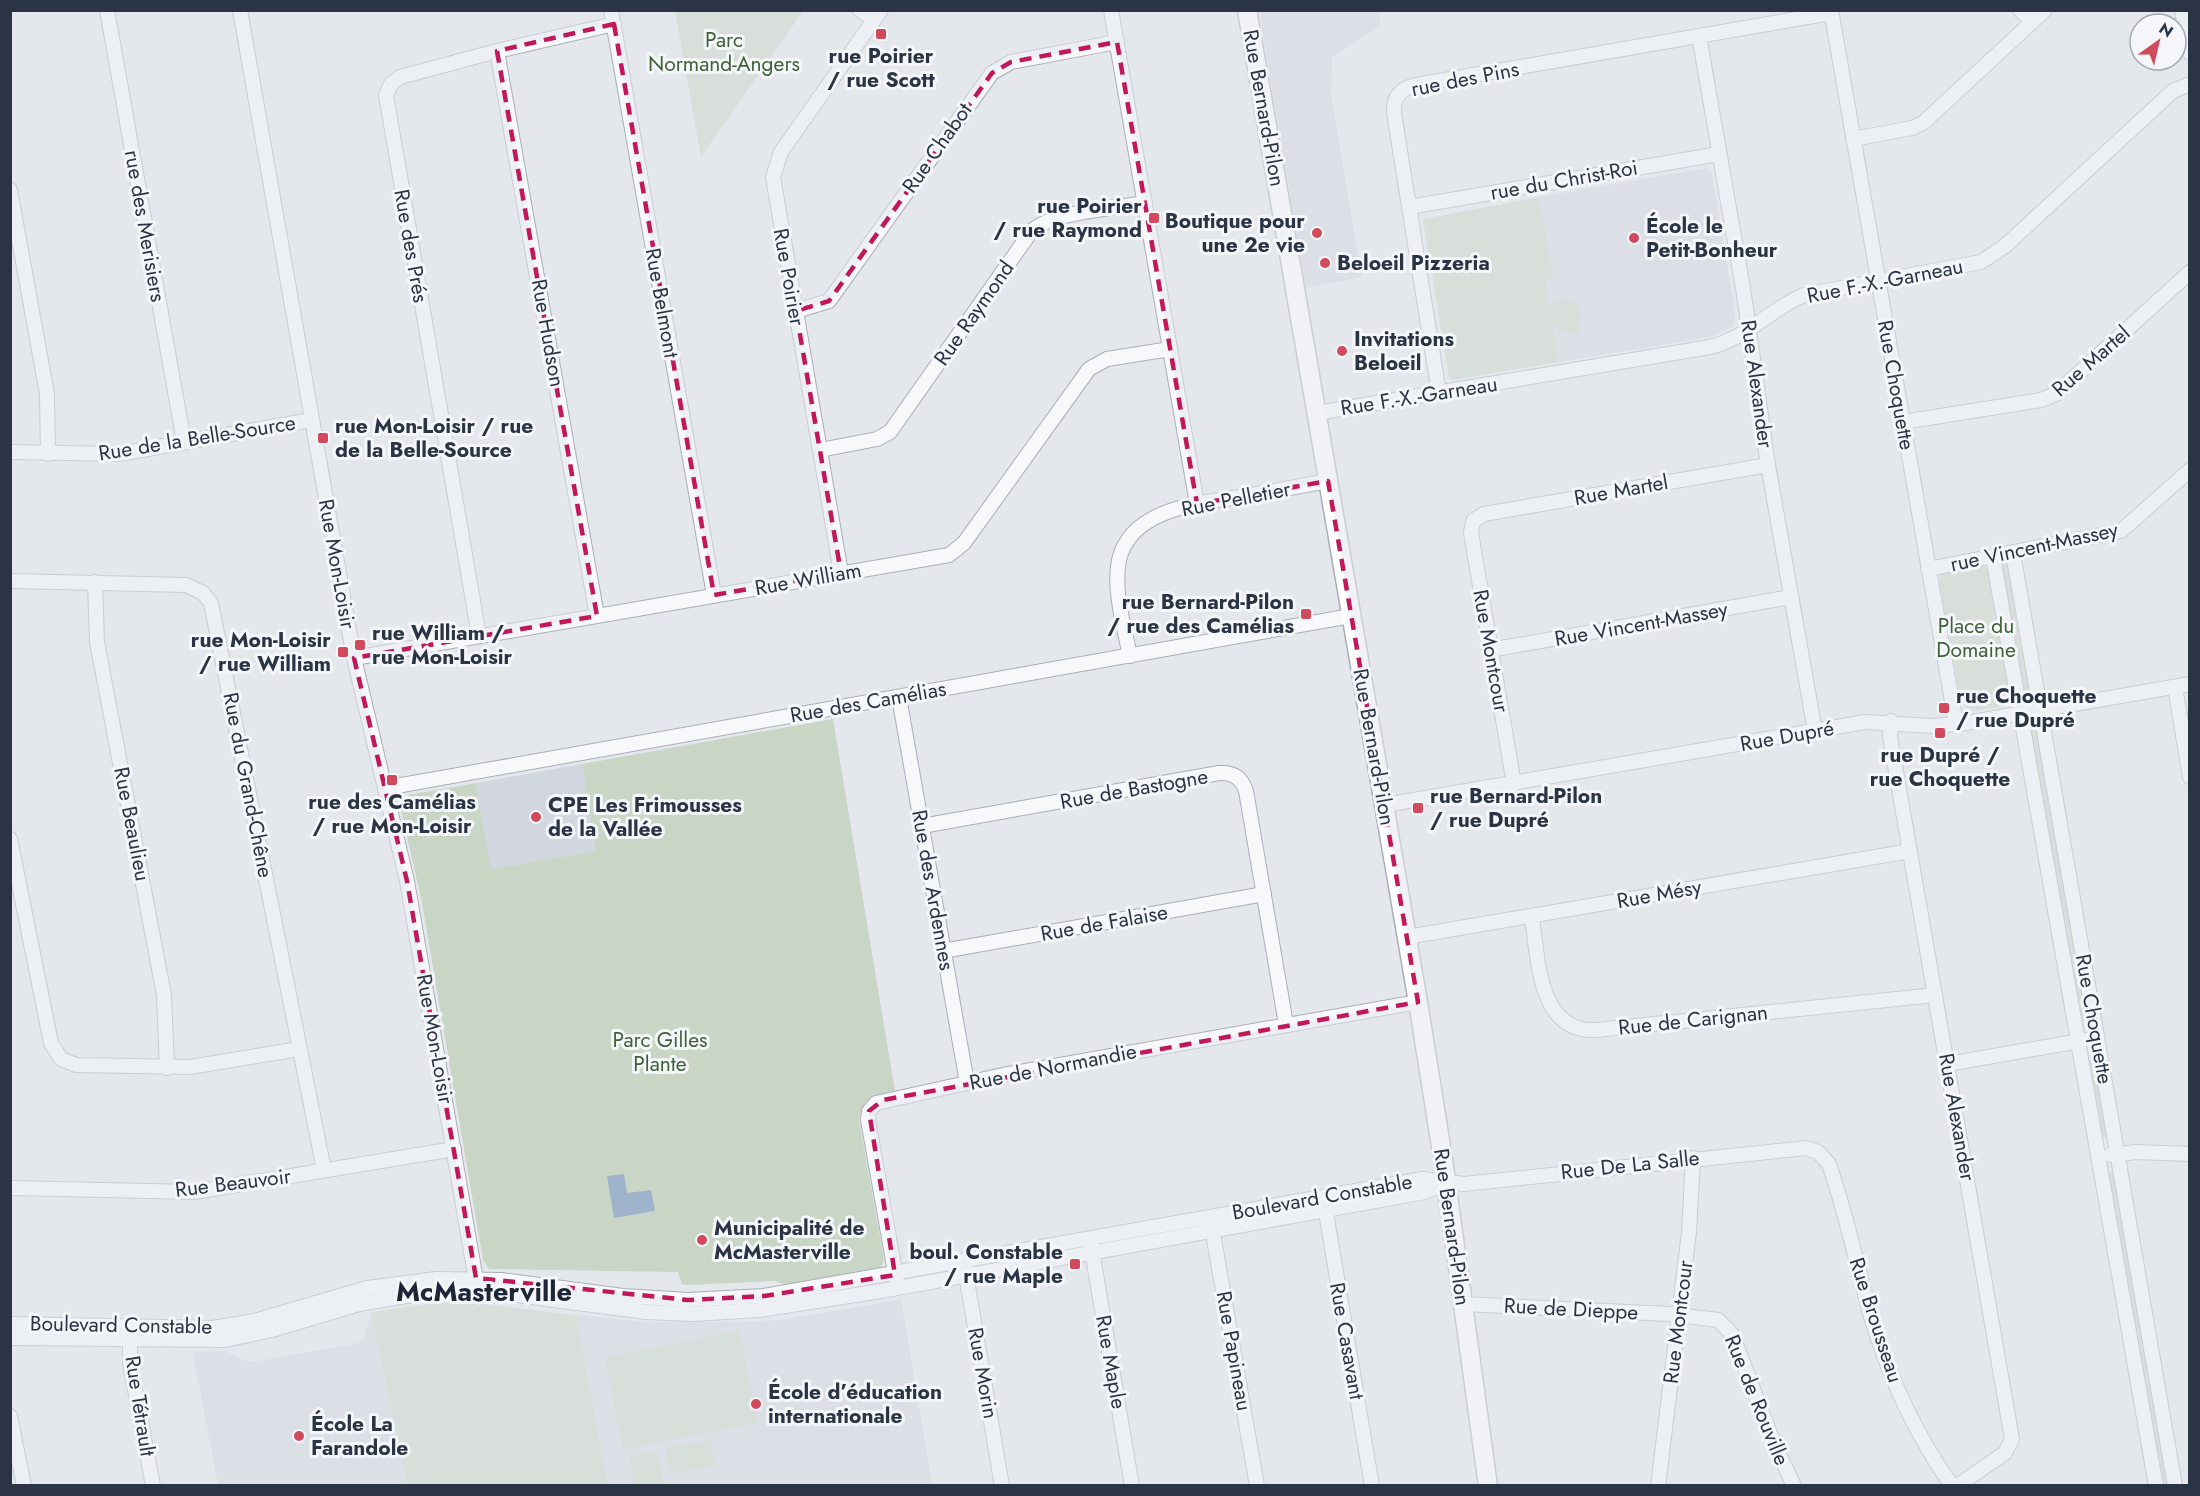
<svg xmlns="http://www.w3.org/2000/svg" width="2200" height="1496" viewBox="0 0 2200 1496" font-family="Jost,sans-serif">
<style>
.built{fill:#d2d6de}
.green{fill:#c9d6c5}
.water{fill:#9fb4cc}
.lines{fill:none;stroke-linecap:round;stroke-linejoin:round}
.minor-casing{stroke:#a9aeb7;stroke-width:16}
.secondary-casing{stroke:#a9aeb7;stroke-width:21}
.minor{stroke:#f7f8fa;stroke-width:14}
.secondary{stroke:#fff;stroke-width:18}
.marked{fill:none;stroke:#c2185b;stroke-width:4.5;stroke-dasharray:12 8;stroke-linejoin:round}
.poi-dot{fill:#d1495b;stroke:#f4f6f9;stroke-width:2}
.labels{text-anchor:middle;stroke-width:6;stroke-linejoin:round;paint-order:stroke}
.park-label{font-size:21px;fill:#3f6138;stroke:#f4f6f9}
.poi-label{font-size:21px;font-weight:bold;fill:#2b3445;stroke:#f4f6f9;text-anchor:start}
.street-label{font-size:21px;fill:#2b3445;stroke:#f4f6f9}
.district-label{font-size:27px;font-weight:bold;fill:#1d2536;stroke:#f4f6f9}
</style>
<rect width="100%" height="100%" fill="#e4e7ec"/>
<g class="built">
<path d="M1259 11H1378L1381 25 1332 57 1331 96 1362 277 1306 288Z"/>
<path d="M1707 168 1712 173 1735 314 1733 326 1710 337 1559 362 1546 280 1552 279 1539 197Z"/>
<path d="M582 764 596 851 491 869 476 783Z"/>
<path d="M901 1300 932 1485H608L576 1315 645 1322H743L778 1320Z"/>
<path d="M371 1312 407 1485H218L193 1352 225 1351 246 1361H259L358 1343 364 1338Z"/>
</g>
<g class="green">
<path d="M675 11H803L701 157Z"/>
<path d="M1539 197 1553 279 1546 280 1549 303 1565 298 1579 305 1582 315 1577 335 1553 326 1559 362 1452 380 1449 377 1423 219Z"/>
<path d="M2004 560H2009L2030 694 2023 690 2001 566Z"/>
<path d="M1983 564 1989 568 2012 697 2005 706 1971 711 1961 704 1939 579 1941 573Z"/>
<path d="M833 719 895 1091C876 1094 862 1098 859 1120L884 1259 882 1266 878 1269 786 1285 775 1281 687 1285 682 1284 678 1272 489 1269 483 1260 422 903 401 810 402 802 409 795 476 783 491 869 596 851 582 764Z"/>
<path d="M2038 728 2089 1020 2085 1022 2081 1020 2030 733 2032 729Z"/>
<path d="M2090 1057H2094L2109 1136 2105 1138 2101 1136 2087 1061Z"/>
<path d="M2111 1172H2115L2172 1485H2161L2108 1175Z"/>
<path d="M436 1303H475L576 1315 608 1485H407L371 1312Z"/>
<path d="M739 1331 758 1423 623 1449 605 1357Z"/>
<path d="M711 1440 716 1466 670 1474 665 1448Z"/>
<path d="M657 1451 664 1485H635L629 1457Z"/>
</g>
<path class="water" d="M624 1174 627 1193 651 1190 655 1211 614 1218 607 1176Z"/>
<g class="lines">
<g class="minor-casing">
<g id="minor">
<path d="M107 10 184 442"/>
<path d="M240 10 354 658 407 881 477 1286"/>
<path d="M611 10 714 595"/>
<path d="M860 10 874 20"/>
<path d="M1111 10 1197 504"/>
<path d="M1831 10 1956 724"/>
<path d="M2020 10 2032 22"/>
<path d="M2182 10 2190 53"/>
<path d="M1699 36 1743 288 1768 465 1815 731"/>
<path d="M497 51 597 616"/>
<path d="M1853 139 1912 128 1923 123 2045 10"/>
<path d="M10 190 47 394 48 454"/>
<path d="M1409 207 1719 154"/>
<path d="M796 311 829 301 992 73 1011 62 1117 42"/>
<path d="M1439 393 1394 113C1393 97 1401 88 1416 85L1831 13"/>
<path d="M1317 413 1710 347C1746 339 1770 309 1804 295L1981 262 2005 246 2173 91 2190 84"/>
<path d="M1903 422 2041 400 2056 394 2190 272"/>
<path d="M820 450 877 439 890 432 1030 233C1047 212 1117 208 1145 203"/>
<path d="M10 452 119 454 311 420"/>
<path d="M2013 553 2175 1486"/>
<path d="M1993 557 2156 1486"/>
<path d="M1928 569 2121 531 2190 470"/>
<path d="M841 573 773 177 781 152 881 10"/>
<path d="M10 581 186 585 203 593 211 603 324 1170"/>
<path d="M95 582 97 642 164 995 167 1068"/>
<path d="M479 636 386 95 391 84 400 77 497 51 614 24"/>
<path d="M1490 650 1791 597"/>
<path d="M1130 656C1124 626 1113 590 1119 560 1131 507 1203 503 1246 496 1274 491 1301 486 1328 481"/>
<path d="M354 658 949 555 964 543 1089 369 1107 359 1170 349"/>
<path d="M2175 687 2190 777"/>
<path d="M899 697 967 1083"/>
<path d="M1891 721 1890 737 2012 1439 2005 1453 1957 1486"/>
<path d="M1514 784 1471 533 1473 521 1484 514 1768 465"/>
<path d="M385 788 1351 616"/>
<path d="M1385 805 1865 722 1933 726 1966 723 2190 684"/>
<path d="M922 826 1219 773C1233 772 1242 778 1246 791L1286 1024"/>
<path d="M10 839 51 1043 61 1059 76 1065 190 1067 299 1049"/>
<path d="M1532 917C1538 958 1538 1033 1596 1030L1935 995"/>
<path d="M1407 937 1910 851"/>
<path d="M943 951 1264 894"/>
<path d="M1948 1064 2085 1040"/>
<path d="M2110 1155 2136 1152 2190 1154"/>
<path d="M10 1188 195 1192 454 1149"/>
<path d="M1324 1201 1372 1486"/>
<path d="M1211 1222 1257 1486"/>
<path d="M1091 1245 1132 1486"/>
<path d="M965 1269 1002 1486"/>
<path d="M897 1283 868 1120 869 1111 876 1103 1003 1075 1418 1002"/>
<path d="M1462 1304 1669 1314 1718 1320 1732 1334 1773 1441 1794 1486"/>
<path d="M10 1324 213 1328 254 1321 367 1288 436 1279 501 1280 623 1296 688 1300 764 1296 1423 1179 1464 1184 1806 1148 1818 1152 1829 1164C1847 1215 1857 1268 1872 1320 1890 1379 1916 1435 1952 1486"/>
<path d="M130 1332V1363L153 1486"/>
<path d="M10 1338 225 1340 272 1330 359 1304 418 1294 456 1291 500 1293 646 1312 693 1314 760 1310 881 1291 1425 1192 1446 1183"/>
<path d="M10 1416 24 1486"/>
<path d="M1658 1486 1689 1232 1693 1158"/>
</g>
</g>
<g class="secondary-casing">
<path id="secondary" d="M1247 10 1418 1002 1443 1159 1488 1486"/>
</g>
<use href="#minor" class="minor"/>
<use href="#secondary" class="secondary"/>
</g>
<path d="M0 0H2200V1496H0ZM614 24 714 595 841 573 796 311 829 301 992 73 1011 62 1117 42 1197 504 1328 481 1418 1002 883 1100 869 1111 895 1275 764 1296 688 1300 476 1278 407 881 354 658 597 616 497 51Z" fill="#e4e7ec" fill-opacity=".55" fill-rule="evenodd"/>
<path class="marked" d="M614 24 714 595 841 573 796 311 829 301 992 73 1011 62 1117 42 1197 504 1328 481 1418 1002 883 1100 869 1111 895 1275 764 1296 688 1300 476 1278 407 881 354 658 597 616 497 51Z"/>
<g class="poi-dot">
<rect x="875" y="28" width="12" height="12" rx="3"/>
<rect x="1148" y="212" width="12" height="12" rx="3"/>
<circle cx="1317" cy="233" r="6"/>
<circle cx="1634" cy="238" r="6"/>
<circle cx="1325" cy="263" r="6"/>
<circle cx="1342" cy="351" r="6"/>
<rect x="317" y="432" width="12" height="12" rx="3"/>
<rect x="1300" y="608" width="12" height="12" rx="3"/>
<rect x="354" y="639" width="12" height="12" rx="3"/>
<rect x="337" y="646" width="12" height="12" rx="3"/>
<rect x="1938" y="702" width="12" height="12" rx="3"/>
<rect x="1934" y="727" width="12" height="12" rx="3"/>
<rect x="386" y="774" width="12" height="12" rx="3"/>
<rect x="1412" y="802" width="12" height="12" rx="3"/>
<circle cx="536" cy="817" r="6"/>
<circle cx="702" cy="1240" r="6"/>
<rect x="1069" y="1258" width="12" height="12" rx="3"/>
<circle cx="756" cy="1404" r="6"/>
<circle cx="299" cy="1436" r="6"/>
</g>
<g class="labels">
<g class="park-label">
<text x="724" y="47">Parc<tspan x="724" dy="24">Normand-Angers</tspan></text>
<text x="1976" y="633">Place du<tspan x="1976" dy="24">Domaine</tspan></text>
<text x="660" y="1047">Parc Gilles<tspan x="660" dy="24">Plante</tspan></text>
</g>
<g class="poi-label">
<text x="881" y="63" text-anchor="middle">rue Poirier<tspan x="881" dy="24">/ rue Scott</tspan></text>
<text x="1142" y="213" text-anchor="end">rue Poirier<tspan x="1142" dy="24">/ rue Raymond</tspan></text>
<text x="1305" y="228" text-anchor="end">Boutique pour<tspan x="1305" dy="24">une 2e vie</tspan></text>
<text x="1646" y="233">École le<tspan x="1646" dy="24">Petit-Bonheur</tspan></text>
<text x="1337" y="270">Beloeil Pizzeria</text>
<text x="1354" y="346">Invitations<tspan x="1354" dy="24">Beloeil</tspan></text>
<text x="335" y="433">rue Mon-Loisir / rue<tspan x="335" dy="24">de la Belle-Source</tspan></text>
<text x="1294" y="609" text-anchor="end">rue Bernard-Pilon<tspan x="1294" dy="24">/ rue des Camélias</tspan></text>
<text x="372" y="640">rue William /<tspan x="372" dy="24">rue Mon-Loisir</tspan></text>
<text x="331" y="647" text-anchor="end">rue Mon-Loisir<tspan x="331" dy="24">/ rue William</tspan></text>
<text x="1956" y="703">rue Choquette<tspan x="1956" dy="24">/ rue Dupré</tspan></text>
<text x="1940" y="762" text-anchor="middle">rue Dupré /<tspan x="1940" dy="24">rue Choquette</tspan></text>
<text x="1430" y="803">rue Bernard-Pilon<tspan x="1430" dy="24">/ rue Dupré</tspan></text>
<text x="392" y="809" text-anchor="middle">rue des Camélias<tspan x="392" dy="24">/ rue Mon-Loisir</tspan></text>
<text x="548" y="812">CPE Les Frimousses<tspan x="548" dy="24">de la Vallée</tspan></text>
<text x="714" y="1235">Municipalité de<tspan x="714" dy="24">McMasterville</tspan></text>
<text x="1063" y="1259" text-anchor="end">boul. Constable<tspan x="1063" dy="24">/ rue Maple</tspan></text>
<text x="768" y="1399">École d’éducation<tspan x="768" dy="24">internationale</tspan></text>
<text x="311" y="1431">École La<tspan x="311" dy="24">Farandole</tspan></text>
</g>
<g class="street-label">
<text transform="translate(1465 79) rotate(-11)" y="7">rue des Pins</text>
<text transform="translate(1264 108) rotate(80)" y="7">Rue Bernard-Pilon</text>
<text transform="translate(937 148) rotate(-55)" y="7">Rue Chabot</text>
<text transform="translate(1564 180) rotate(-10)" y="7">rue du Christ-Roi</text>
<text transform="translate(145 226) rotate(80)" y="7">rue des Merisiers</text>
<text transform="translate(411 246) rotate(80)" y="7">Rue des Prés</text>
<text transform="translate(789 277) rotate(80)" y="7">Rue Poirier</text>
<text transform="translate(1885 281) rotate(-11)" y="7">Rue F.-X.-Garneau</text>
<text transform="translate(662 303) rotate(80)" y="7">Rue Belmont</text>
<text transform="translate(974 313) rotate(-55)" y="7">Rue Raymond</text>
<text transform="translate(548 333) rotate(80)" y="7">Rue Hudson</text>
<text transform="translate(2091 361) rotate(-41)" y="7">Rue Martel</text>
<text transform="translate(1757 384) rotate(82)" y="7">Rue Alexander</text>
<text transform="translate(1896 385) rotate(80)" y="7">Rue Choquette</text>
<text transform="translate(1419 396) rotate(-9)" y="7">Rue F.-X.-Garneau</text>
<text transform="translate(197 438) rotate(-9)" y="7">Rue de la Belle-Source</text>
<text transform="translate(1621 490) rotate(-10)" y="7">Rue Martel</text>
<text transform="translate(1236 499) rotate(-11)" y="7">Rue Pelletier</text>
<text transform="translate(2034 547) rotate(-12)" y="7">rue Vincent-Massey</text>
<text transform="translate(337 564) rotate(80)" y="7">Rue Mon-Loisir</text>
<text transform="translate(808 579) rotate(-10)" y="7">Rue William</text>
<text transform="translate(1641 624) rotate(-10)" y="7">Rue Vincent-Massey</text>
<text transform="translate(1491 651) rotate(80)" y="7">Rue Montcour</text>
<text transform="translate(868 702) rotate(-10)" y="7">Rue des Camélias</text>
<text transform="translate(1787 736) rotate(-10)" y="7">Rue Dupré</text>
<text transform="translate(1374 747) rotate(80)" y="7">Rue Bernard-Pilon</text>
<text transform="translate(248 785) rotate(79)" y="7">Rue du Grand-Chêne</text>
<text transform="translate(1134 789) rotate(-10)" y="7">Rue de Bastogne</text>
<text transform="translate(132 824) rotate(79)" y="7">Rue Beaulieu</text>
<text transform="translate(933 890) rotate(80)" y="7">Rue des Ardennes</text>
<text transform="translate(1659 894) rotate(-10)" y="7">Rue Mésy</text>
<text transform="translate(1104 923) rotate(-10)" y="7">Rue de Falaise</text>
<text transform="translate(2094 1019) rotate(80)" y="7">Rue Choquette</text>
<text transform="translate(1693 1020) rotate(-6)" y="7">Rue de Carignan</text>
<text transform="translate(435 1039) rotate(80)" y="7">Rue Mon-Loisir</text>
<text transform="translate(1053 1067) rotate(-11)" y="7">Rue de Normandie</text>
<text transform="translate(1957 1117) rotate(80)" y="7">Rue Alexander</text>
<text transform="translate(1630 1165) rotate(-6)" y="7">Rue De La Salle</text>
<text transform="translate(233 1183) rotate(-7)" y="7">Rue Beauvoir</text>
<text transform="translate(1322 1197) rotate(-10)" y="7">Boulevard Constable</text>
<text transform="translate(1452 1227) rotate(82)" y="7">Rue Bernard-Pilon</text>
<text transform="translate(1571 1309) rotate(3)" y="7">Rue de Dieppe</text>
<text transform="translate(1876 1320) rotate(72)" y="7">Rue Brousseau</text>
<text transform="translate(1678 1322) rotate(-83)" y="7">Rue Montcour</text>
<text transform="translate(121 1325) rotate(1)" y="7">Boulevard Constable</text>
<text transform="translate(1347 1341) rotate(80)" y="7">Rue Casavant</text>
<text transform="translate(1234 1351) rotate(80)" y="7">Rue Papineau</text>
<text transform="translate(1111 1362) rotate(80)" y="7">Rue Maple</text>
<text transform="translate(983 1373) rotate(80)" y="7">Rue Morin</text>
<text transform="translate(1757 1400) rotate(68)" y="7">Rue de Rouville</text>
<text transform="translate(140 1406) rotate(81)" y="7">Rue Tétrault</text>
</g>
<g class="district-label">
<text x="484" y="1301">McMasterville</text>
</g>
</g>
<rect width="2200" height="1496" fill="none" stroke="#2b3445" stroke-width="24"/>
<g transform="translate(2158 42) rotate(34)"><circle r="28" fill="#f4f6f9" stroke="#a4a8b1" stroke-width="1.5"/>
<path d="M0-4.5L10 22L0 15L-10 22Z" fill="#d1495b"/>
<text y="-9" font-size="16" font-weight="bold" text-anchor="middle" fill="#2b3445">N</text>
</g>
</svg>
